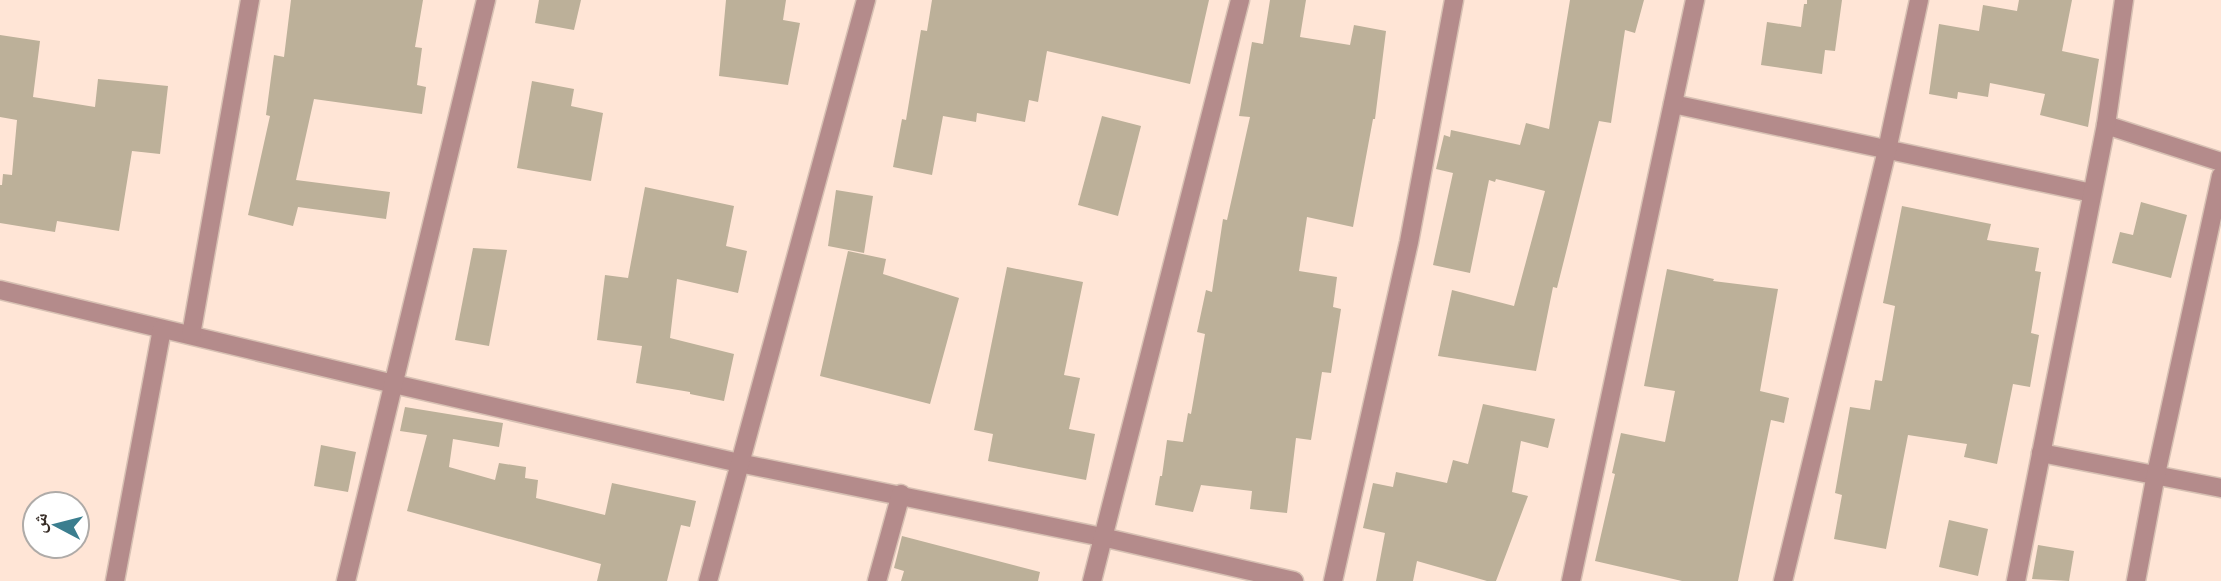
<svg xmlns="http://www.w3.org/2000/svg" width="2221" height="581" viewBox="0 0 2221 581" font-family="'Noto Sans','Noto Naskh Arabic',sans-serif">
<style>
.building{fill:#bcb099}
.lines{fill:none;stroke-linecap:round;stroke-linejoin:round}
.minor-casing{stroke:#d7c0b3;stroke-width:21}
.minor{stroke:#b48b8b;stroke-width:18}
</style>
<rect width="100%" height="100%" fill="#ffe5d6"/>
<g class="building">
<path d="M291 0H423L415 47 422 48 417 85 426 87 422 114 314 99 296 180 390 192 386 219 298 207 293 226 248 215 270 116 266 115 274 55 284 57Z"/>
<path d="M539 0H581L574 30 535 23Z"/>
<path d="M726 0H786L783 20 800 23 788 85 719 76Z"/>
<path d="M932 0H1209L1190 84 1047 51 1038 102 1029 100 1025 122 977 113 976 122 943 116 932 175 893 167 902 119 906 120 921 30 927 31Z"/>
<path d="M1270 0H1306L1300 37 1350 45 1354 25 1386 31 1375 119H1373L1353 227 1307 217 1299 271 1337 277 1333 307 1341 309 1331 373 1322 372 1311 440 1296 438 1287 513 1250 509 1252 491 1201 485 1193 512 1155 505 1160 476H1162L1167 440 1183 442 1188 413 1191 414 1205 334 1197 332 1206 290 1212 292 1223 219 1227 220 1250 117 1239 116 1252 42 1263 44Z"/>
<path d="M1570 0H1644L1635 33 1625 30 1611 123 1599 121 1557 288 1553 287 1536 371 1438 356 1452 290 1514 306 1545 191 1496 179 1495 182 1489 180 1470 273 1433 265 1453 173 1436 169 1444 135 1450 137 1451 130 1520 145 1526 123 1549 129Z"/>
<path d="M1807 0H1842L1835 51 1825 50 1822 74 1761 65 1767 22 1801 27 1804 4H1807Z"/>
<path d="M2019 0H2072L2062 51 2099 59 2088 127 2040 115 2045 94 1990 83 1988 97 1958 92 1957 99 1929 94 1939 24 1979 31 1983 5 2017 11Z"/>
<path d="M0 35 40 41 33 97 95 107 98 79 168 86 160 154 132 151 119 231 57 221 55 232 0 223V185H2L3 174 12 175 17 120 0 117Z"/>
<path d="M532 81 574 89 571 106 603 113 591 181 517 168Z"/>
<path d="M1102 116 1141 126 1118 216 1078 205Z"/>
<path d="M645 187 734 206 726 246 747 251 738 293 677 279 670 338 734 354 724 401 690 394V392L636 383 642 346 597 340 605 275 628 278Z"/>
<path d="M836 190 873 196 864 253 828 246Z"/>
<path d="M2141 202 2187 215 2171 278 2112 263 2120 232 2133 235Z"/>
<path d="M1902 206 1991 224 1987 240 2039 248 2035 271 2041 272 2031 333 2039 335 2030 387 2013 384 1997 464 1964 457 1967 444 1908 435 1886 549 1834 539 1842 495 1835 493 1850 407 1870 410 1875 380 1882 381 1895 306 1883 303Z"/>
<path d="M473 248 507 250 489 346 455 340Z"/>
<path d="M848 251 886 259 883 274 959 298 930 404 820 376Z"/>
<path d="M1007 267 1083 282 1064 375 1080 378 1069 429 1095 434 1086 480 988 461 993 434 974 430Z"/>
<path d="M1667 269 1714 279 1713 281 1778 289 1760 391 1789 398 1784 423 1771 420 1738 581H1682L1595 561 1615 474 1612 473 1621 433 1665 442 1675 391 1644 386Z"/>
<path d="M1483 404 1555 419 1548 448 1521 441 1512 492 1528 496 1496 581H1487L1417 561 1413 581H1376L1385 533 1363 528 1373 483 1393 487 1396 472 1447 483 1453 460 1468 464Z"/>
<path d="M405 407 503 423 499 447 453 439 449 467 495 480 499 463 526 467 525 478 538 480 536 498 605 515 612 483 696 501 690 527 681 525 667 581H597L601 564 407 511 427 435 400 431Z"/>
<path d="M321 445 356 452 348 492 314 486Z"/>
<path d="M1949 520 1988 529 1978 576 1939 567Z"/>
<path d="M902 536 1040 572 1038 581H901L904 571 894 568Z"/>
<path d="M2038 545 2074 551 2069 581 2032 579Z"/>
</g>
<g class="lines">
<g class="minor-casing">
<g id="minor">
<path d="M1673 104 2092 193"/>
<path d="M2106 125 2221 162"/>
<path d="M0 290 394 384 739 463 1102 537 1294 581"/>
<path d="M191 335 250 0"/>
<path d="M2041 453 2221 488"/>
<path d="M115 581 162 329"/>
<path d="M346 581 486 0"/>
<path d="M708 581 866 0"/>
<path d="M877 581 901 494"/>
<path d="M1092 581 1240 0"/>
<path d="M1333 581 1409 242 1454 0"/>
<path d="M1571 581 1695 0"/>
<path d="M1783 581 1887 150 1919 0"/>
<path d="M2016 581 2106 125 2124 0"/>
<path d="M2136 581 2156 474 2221 176"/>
</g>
</g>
<use href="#minor" class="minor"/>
</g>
<g transform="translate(56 525) rotate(277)"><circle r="33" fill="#ffffff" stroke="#afaba8" stroke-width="2"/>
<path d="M0-5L12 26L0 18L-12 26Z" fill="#3b7e8f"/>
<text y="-10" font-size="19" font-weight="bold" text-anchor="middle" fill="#362c26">ش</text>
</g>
</svg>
